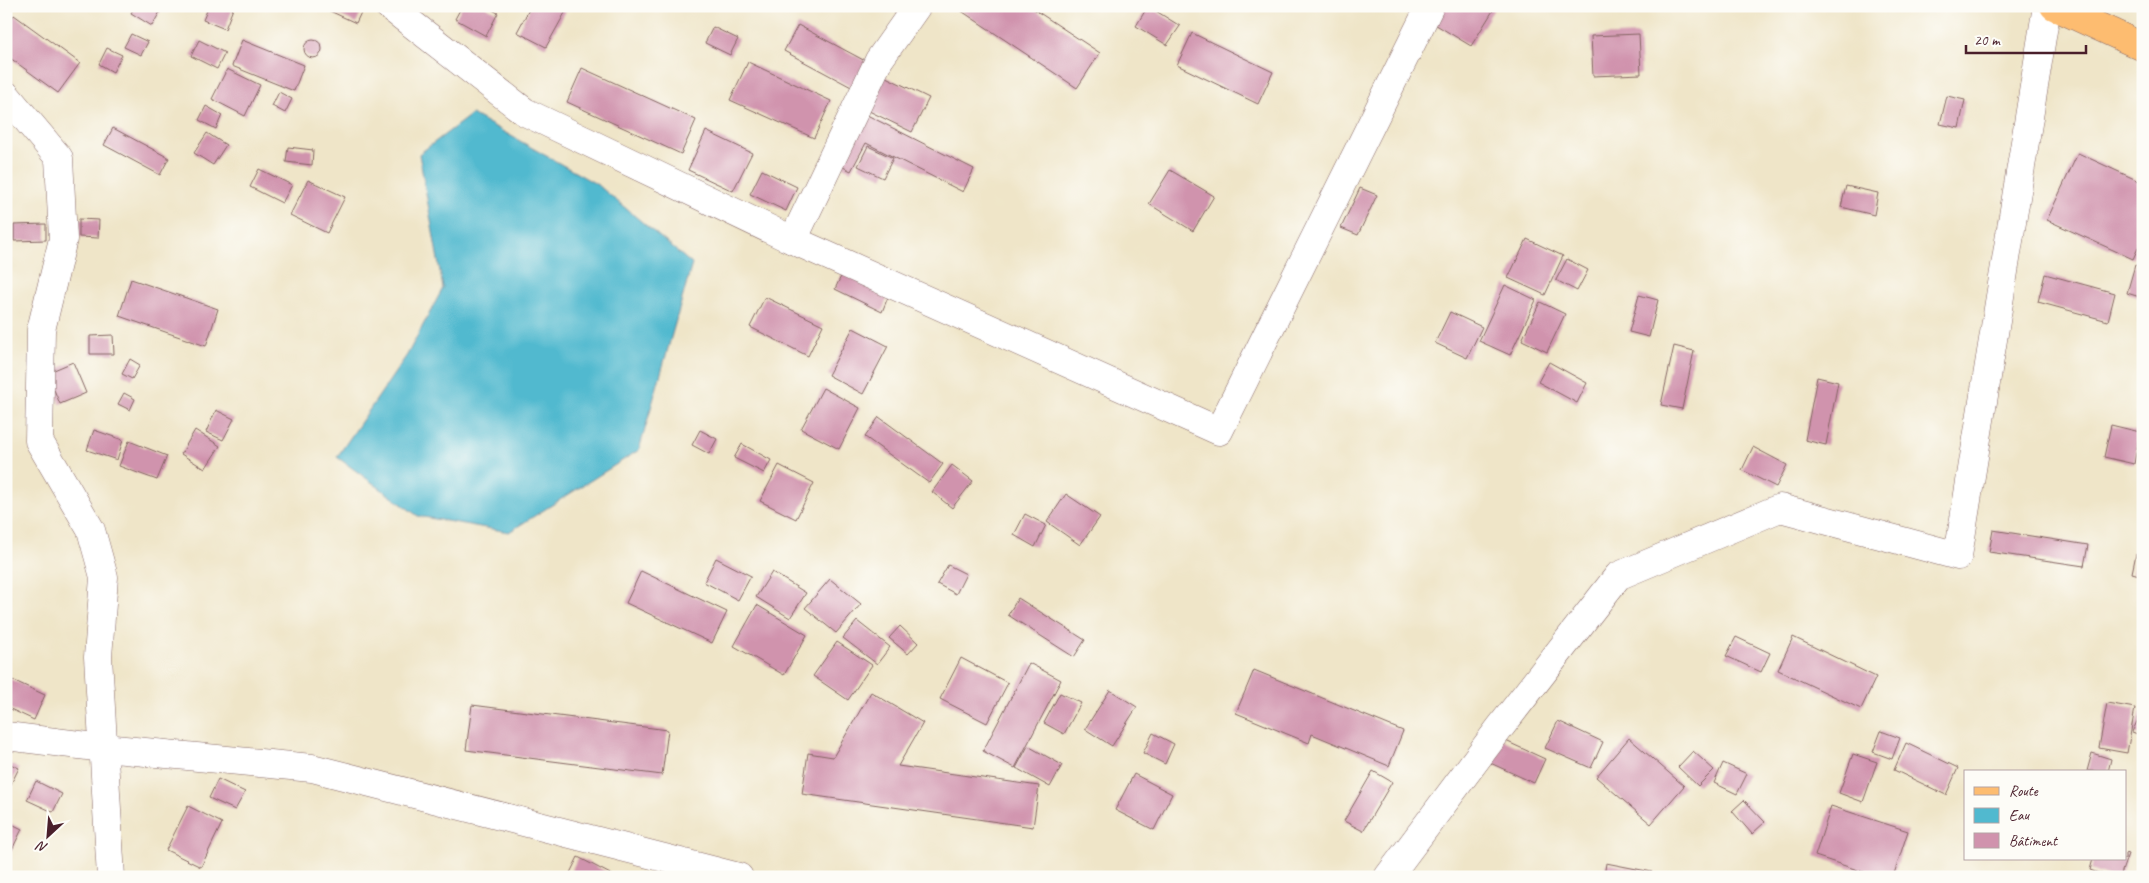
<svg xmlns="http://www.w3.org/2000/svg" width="2149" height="883" viewBox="0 0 2149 883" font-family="Caveat,sans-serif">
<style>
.water{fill:#51b9cf;stroke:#4e6c7d}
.building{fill:#d093ad}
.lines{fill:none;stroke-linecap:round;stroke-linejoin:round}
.street-casing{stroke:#846462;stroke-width:29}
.primary-casing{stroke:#846462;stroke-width:29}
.street{stroke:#fff;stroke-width:28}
.primary{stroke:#fdbc70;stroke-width:28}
</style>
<rect width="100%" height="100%" fill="#fdfcf7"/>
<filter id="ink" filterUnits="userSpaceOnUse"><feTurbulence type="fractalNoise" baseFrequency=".02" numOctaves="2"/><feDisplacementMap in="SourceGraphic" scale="10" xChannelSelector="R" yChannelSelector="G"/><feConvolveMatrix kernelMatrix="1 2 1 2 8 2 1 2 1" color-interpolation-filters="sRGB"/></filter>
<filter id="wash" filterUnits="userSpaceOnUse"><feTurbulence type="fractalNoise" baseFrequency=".0096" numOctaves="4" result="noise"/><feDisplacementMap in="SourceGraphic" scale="20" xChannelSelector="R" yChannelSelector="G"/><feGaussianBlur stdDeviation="1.12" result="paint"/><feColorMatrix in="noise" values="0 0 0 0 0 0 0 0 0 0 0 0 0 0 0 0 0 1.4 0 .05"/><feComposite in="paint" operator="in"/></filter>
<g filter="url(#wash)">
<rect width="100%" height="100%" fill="#efe5c8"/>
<path class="water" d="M472 114 598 185 692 264 639 450 509 532 418 516 337 457 407 355 443 288 419 154Z"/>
<g id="blocks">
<g class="building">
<path d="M135 6H155L161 10 152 26 131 13Z"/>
<path d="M209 6H234L225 29 203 20Z"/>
<path d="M319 6H364L356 23Z"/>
<path d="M462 6H485L498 13 486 36 455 19Z"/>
<path d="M531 6H556L566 11 546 47 517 32Z"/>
<path d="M954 6H1029L1100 53 1077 88Z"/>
<path d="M1148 6 1180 26 1167 45 1136 26Z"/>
<path d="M1443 6H1489L1494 9 1471 46 1433 23Z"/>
<path d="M14 15 80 63 58 93 6 55V25Z"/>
<path d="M798 25 869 63 855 89 784 51Z"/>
<path d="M713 27 738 39 730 55 705 43Z"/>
<path d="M1192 33 1273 72 1258 104 1177 65Z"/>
<path d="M131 34 148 42 141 55 124 47Z"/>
<path d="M1639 34 1641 74 1593 76 1591 36Z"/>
<path d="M199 40 225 53 217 69 191 56Z"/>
<path d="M242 40 304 65 294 91 232 66Z"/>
<circle cx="313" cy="49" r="9"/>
<path d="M107 48 122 55 113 72 99 64Z"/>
<path d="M748 62 831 101 814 138 730 100Z"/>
<path d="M582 68 696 120 681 154 567 102Z"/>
<path d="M227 69 260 85 245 116 212 99Z"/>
<path d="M884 76 929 98 912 132 867 110Z"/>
<path d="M279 92 292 99 285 113 272 106Z"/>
<path d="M1947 96 1965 100 1959 128 1940 124Z"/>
<path d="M206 106 222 115 216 129 199 120Z"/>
<path d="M861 112 974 169 963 192 866 143 851 171 835 163Z"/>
<path d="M113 128 169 158 160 175 104 145Z"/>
<path d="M706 131 752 153 733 191 688 170Z"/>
<path d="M207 133 226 145 213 165 194 153Z"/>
<path d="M868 146 893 158 883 178 858 166Z"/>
<path d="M288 147 313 150 312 165 286 162Z"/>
<path d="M2078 153 2143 183V237L2133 259 2047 220Z"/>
<path d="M259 169 292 185 282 203 250 187Z"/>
<path d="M762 170 797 187 786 211 750 194Z"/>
<path d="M1170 170 1214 196 1193 231 1149 204Z"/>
<path d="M308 180 345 197 327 233 290 215Z"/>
<path d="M1846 186 1878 193 1874 215 1841 207Z"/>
<rect x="6" y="187" width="4" height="20"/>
<path d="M1360 188 1377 195 1358 235 1341 228Z"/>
<path d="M79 219 99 220 98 238 79 237Z"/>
<path d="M46 224V240L14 241V225Z"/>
<path d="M1527 239 1563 256 1545 295 1508 278Z"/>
<path d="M1567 259 1588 270 1577 291 1556 280Z"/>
<path d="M2135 265 2143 268V298L2127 293Z"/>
<path d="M844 270 890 292 882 312 835 289Z"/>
<path d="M2045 274 2115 293 2108 321 2038 302Z"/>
<path d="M131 279 218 309 206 346 119 316Z"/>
<path d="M1505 285 1536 300 1510 355 1479 341Z"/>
<path d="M1639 295 1658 300 1649 337 1629 332Z"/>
<path d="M765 297 823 325 808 356 750 327Z"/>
<path d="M1540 302 1565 314 1547 352 1522 340Z"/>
<path d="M1450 312 1482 327 1467 358 1435 343Z"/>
<path d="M853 328 888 346 863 394 828 375Z"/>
<path d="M113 335 114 354H90V336Z"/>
<path d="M1674 346 1694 351 1682 409 1661 405Z"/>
<path d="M130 359 140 365 132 379 122 374Z"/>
<path d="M73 362 86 393 60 404 47 373Z"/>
<path d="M1549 362 1587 383 1577 403 1538 382Z"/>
<path d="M1817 377 1838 382 1826 445 1805 440Z"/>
<path d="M823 388 860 408 839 449 801 429Z"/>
<path d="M124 393 135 399 130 410 118 404Z"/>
<path d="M216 410 234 419 223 440 206 432Z"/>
<path d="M879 417 943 464 929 483 865 437Z"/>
<path d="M2111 425 2140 432 2134 464 2104 457Z"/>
<path d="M94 430 123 440 117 460 87 450Z"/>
<path d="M195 430 220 446 205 469 181 454Z"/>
<path d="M700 430 717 439 709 454 692 445Z"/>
<path d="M129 441 167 456 157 480 119 466Z"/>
<path d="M742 444 771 460 764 473 734 458Z"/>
<path d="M1753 447 1787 465 1776 487 1742 470Z"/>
<path d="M779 465 814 483 796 519 760 501Z"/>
<path d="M952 465 973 481 952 508 932 492Z"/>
<path d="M1066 494 1100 517 1080 545 1047 522Z"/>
<path d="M1025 514 1046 525 1035 547 1014 535Z"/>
<path d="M1993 530 2088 545 2084 566 1989 552Z"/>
<path d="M2136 554 2143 556V576L2132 573Z"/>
<path d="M716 558 751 576 738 600 704 582Z"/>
<path d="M948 565 966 574 956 594 937 584Z"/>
<path d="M641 571 727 612 712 643 626 603Z"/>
<path d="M772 572 806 593 790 618 756 597Z"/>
<path d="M830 579 861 604 836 633 805 608Z"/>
<path d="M1018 598 1085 640 1074 657 1008 615Z"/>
<path d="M757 605 807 635 784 675 734 646Z"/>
<path d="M857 621 890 647 877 664 843 638Z"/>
<path d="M900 626 918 643 908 654 889 638Z"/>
<path d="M1736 637 1770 653 1761 672 1726 656Z"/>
<path d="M1793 637 1876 677 1861 709 1778 670Z"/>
<path d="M837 642 872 665 848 700 813 676Z"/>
<path d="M961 658 1008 683 987 723 940 699Z"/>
<path d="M1029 663 1061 680 1015 768 983 751Z"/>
<path d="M1254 670 1403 731 1389 766 1312 734 1309 743 1236 713Z"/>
<path d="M6 677 45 695 34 720 6 707Z"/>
<path d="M1110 690 1137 707 1112 746 1085 729Z"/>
<path d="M871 692 923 723 898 766 1039 786 1033 827 802 794 808 753 833 757Z"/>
<path d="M1060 693 1081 703 1064 734 1044 723Z"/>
<path d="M2107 703 2135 708 2127 753 2099 748Z"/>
<path d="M472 705 668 730 662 775 466 750Z"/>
<path d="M2143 709V736L2132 732Z"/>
<path d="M1558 721 1603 742 1591 768 1545 748Z"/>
<path d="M1881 731 1900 738 1892 759 1873 752Z"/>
<path d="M1153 733 1174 744 1165 764 1143 753Z"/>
<path d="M1497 737 1545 759 1534 783 1486 761Z"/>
<path d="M1629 738 1684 786 1651 824 1596 777Z"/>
<path d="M1906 743 1958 768 1946 795 1894 770Z"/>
<path d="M1028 746 1062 765 1050 787 1016 768Z"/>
<path d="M1693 751 1714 770 1698 786 1678 767Z"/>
<path d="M2092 753 2111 759 2108 772 2087 771Z"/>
<path d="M1853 754 1877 762 1863 802 1839 793Z"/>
<path d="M6 762 19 768 6 794Z"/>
<path d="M1723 763 1747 774 1737 794 1714 783Z"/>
<path d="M1373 771 1392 782 1363 831 1344 821Z"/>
<path d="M1134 774 1172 794 1154 830 1115 810Z"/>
<path d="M218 779 245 792 235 810 209 798Z"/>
<path d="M36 781 62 794 53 812 27 800Z"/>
<path d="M1744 800 1765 822 1752 834 1732 811Z"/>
<path d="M188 806 222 823 201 867 166 850Z"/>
<path d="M1831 806 1908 831 1893 877H1879L1815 856Z"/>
<path d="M6 821 22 829 6 862Z"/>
<path d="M2125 853 2128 854 2120 877H2109L2090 870 2093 859H2125Z"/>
<path d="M578 857 616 877H568Z"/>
<path d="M1606 863 1652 872 1651 877H1604Z"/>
</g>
</g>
</g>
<g filter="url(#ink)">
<use href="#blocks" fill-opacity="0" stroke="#846462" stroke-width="1"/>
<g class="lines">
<g class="street-casing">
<g id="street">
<path d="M389 6 525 112 786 237 1219 431 1430 6"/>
<path d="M6 95 59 158 63 239 41 330 39 441 91 530 104 577 98 657 111 877"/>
<path d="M793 240 879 60 917 6"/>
<path d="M6 736 104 748 312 768 739 877"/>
<path d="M1388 877 1499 729 1618 576 1780 508 1958 556 2047 6"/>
</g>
</g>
<g class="primary-casing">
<path id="primary" d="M2054 6 2143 47"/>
</g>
<use href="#street" class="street"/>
<use href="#primary" class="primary"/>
</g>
</g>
<rect width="2149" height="883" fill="none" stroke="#fdfcf7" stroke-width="25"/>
<rect x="1964" y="770" width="162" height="90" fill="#fdfcf7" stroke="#b5a4a5"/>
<rect x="1974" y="787" width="25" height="8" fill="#fdbc70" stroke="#b5a4a5"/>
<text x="2009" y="796" font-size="15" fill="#4a1f2b">Route</text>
<rect x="1974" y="808" width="25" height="15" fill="#51b9cf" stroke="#b5a4a5"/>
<text x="2009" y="820" font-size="15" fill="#4a1f2b">Eau</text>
<rect x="1974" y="833" width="25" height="15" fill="#d093ad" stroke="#b5a4a5"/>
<text x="2009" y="846" font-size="15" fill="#4a1f2b">Bâtiment</text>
<g transform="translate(48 836) rotate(206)" stroke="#fdfcf7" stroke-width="4" paint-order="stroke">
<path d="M0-4L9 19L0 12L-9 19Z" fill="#4a1f2b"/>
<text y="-8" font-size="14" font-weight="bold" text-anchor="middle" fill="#4a1f2b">N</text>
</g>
<path d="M1966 45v8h120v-8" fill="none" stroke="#4a1f2b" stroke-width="2.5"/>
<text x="1974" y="45" font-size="15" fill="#4a1f2b" stroke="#fdfcf7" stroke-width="4" paint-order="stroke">20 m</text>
</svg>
